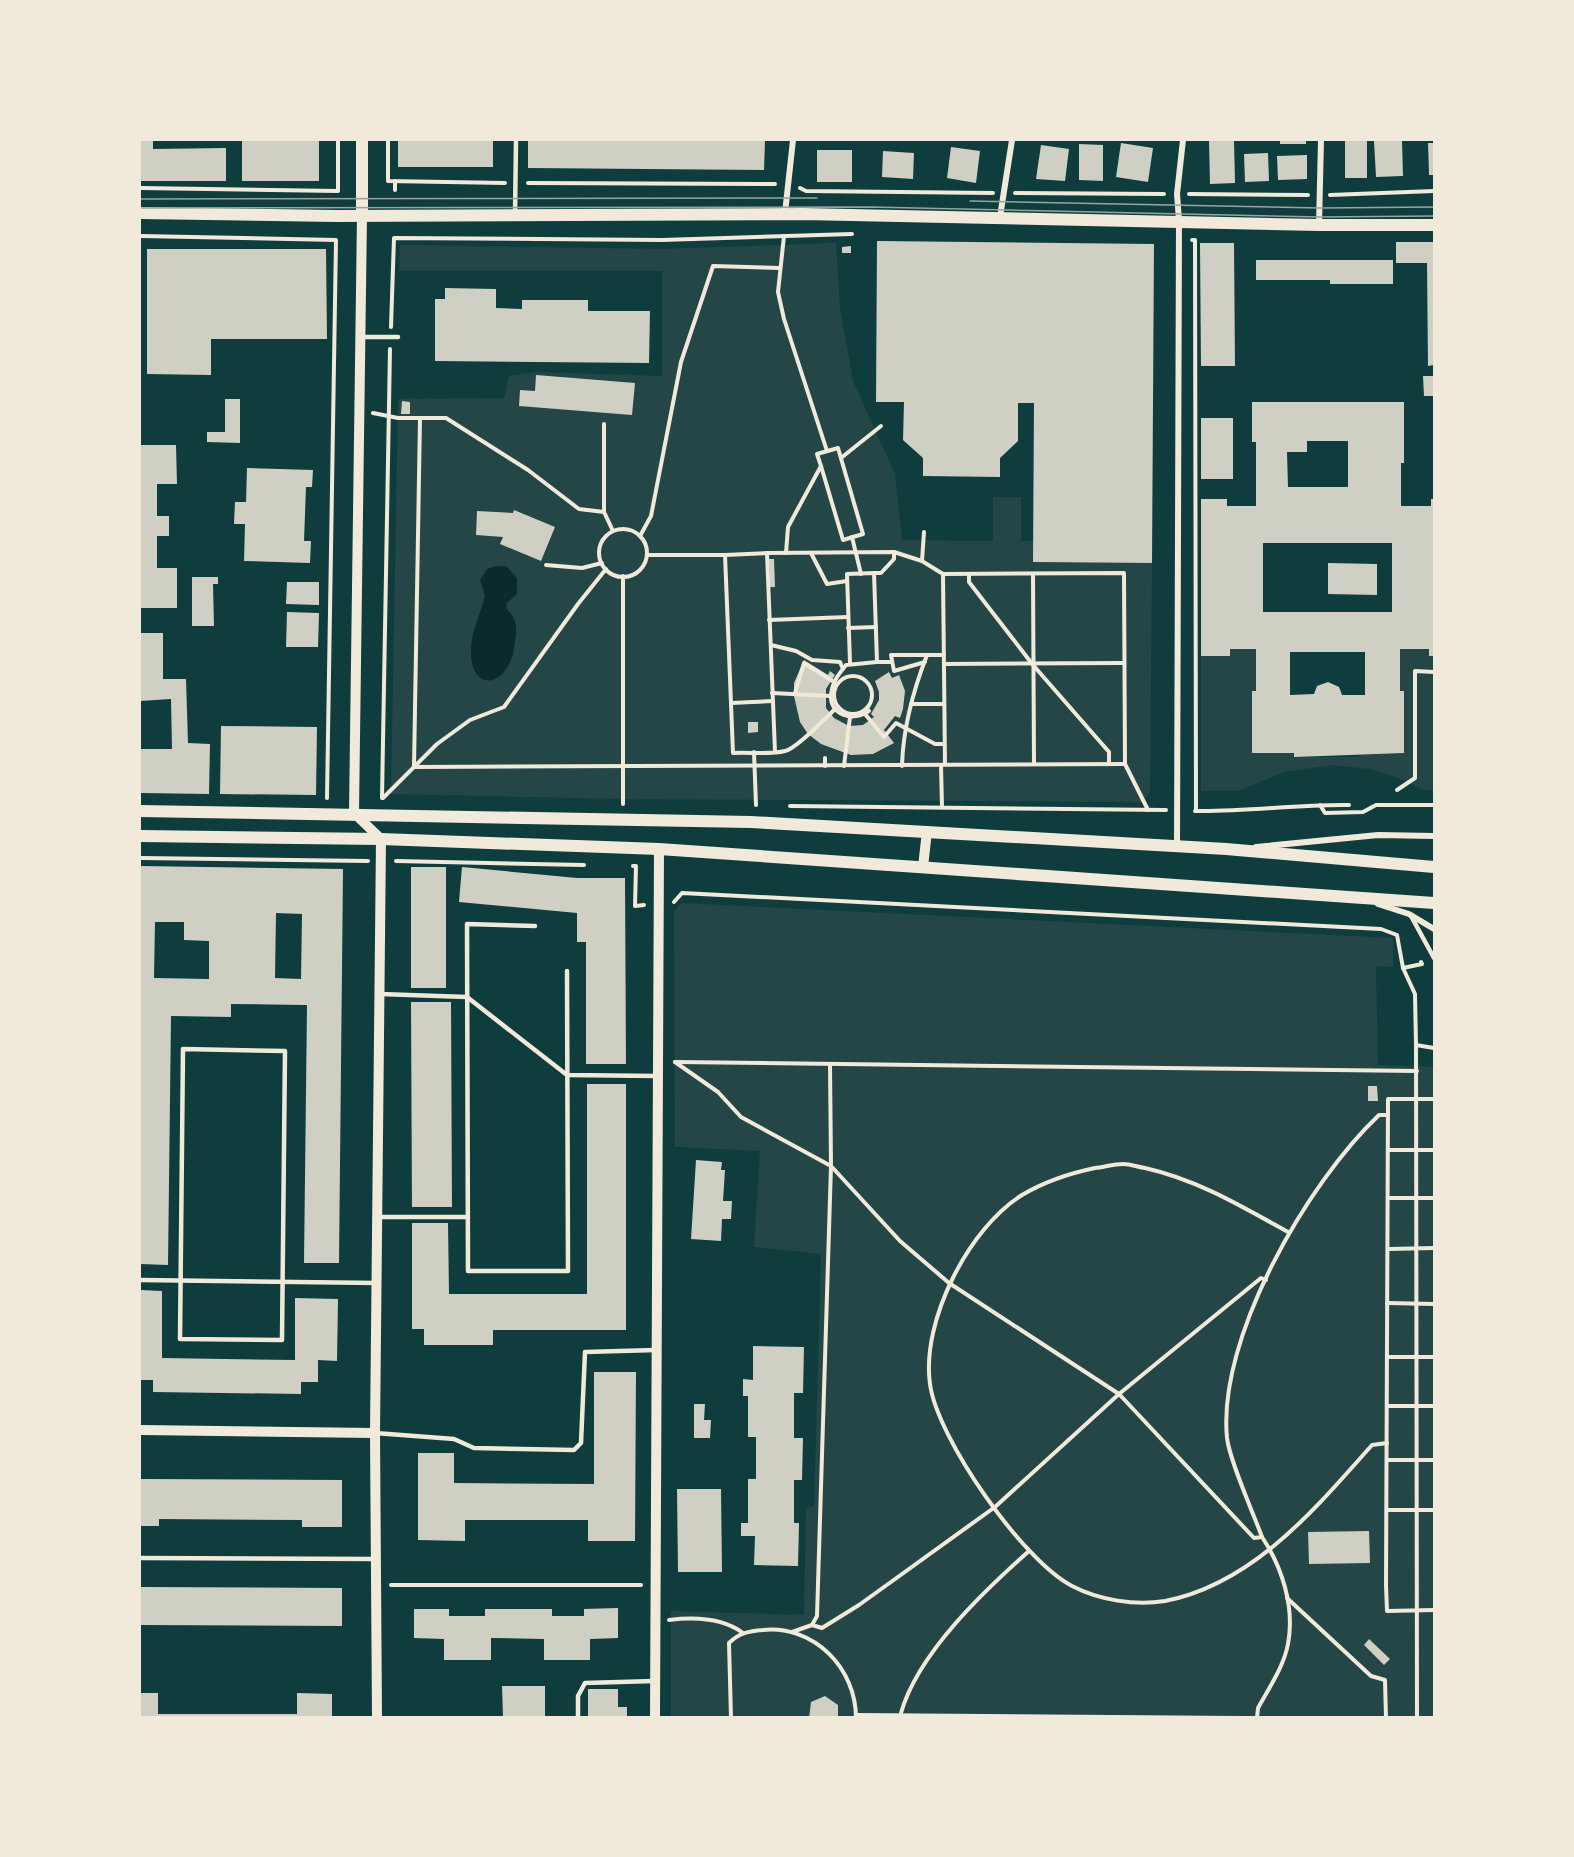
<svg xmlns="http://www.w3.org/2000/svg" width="1574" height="1857" viewBox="0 0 1574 1857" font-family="Inter,sans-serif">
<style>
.green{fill:#244646}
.water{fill:#0a2a2b}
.building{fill:#cfcfc3;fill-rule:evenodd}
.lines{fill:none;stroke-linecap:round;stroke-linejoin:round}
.path{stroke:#f1e9da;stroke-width:4}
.service{stroke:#f1e9da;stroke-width:4.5}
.minor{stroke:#f1e9da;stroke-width:6}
.tertiary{stroke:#f1e9da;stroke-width:10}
.secondary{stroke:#f1e9da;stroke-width:12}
.tram{stroke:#97a49c;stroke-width:1.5}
</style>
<rect width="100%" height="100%" fill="#0f3d3e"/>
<g class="green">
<path d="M836 243 840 308 853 381 895 474 902 540 993 541V497H1021V541H1033V562L1152 563 1150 793 1142 802 621 799 391 794 398 399 504 398 509 376 536 372 662 376V271H399L400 245 662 249Z"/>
<path d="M1230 649H1256L1294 757H1359L1404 691H1400V649H1429V656H1434V790H1425L1393 776 1369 769 1333 765 1284 772 1238 791H1201V656H1229Z"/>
<path d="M681 903 1393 938V967L1376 966 1378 1065 1434 1067V1717L671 1718V1611L804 1615 806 1509 814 1506 821 1254 754 1247 760 1151 675 1147 674 912Z"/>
</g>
<path class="water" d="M496 566H506L517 578V594L507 603 506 608C517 619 517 627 515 642 511 688 469 696 471 648 472 629 481 613 485 595L480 580 487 569Z"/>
<g class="building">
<path d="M140 140H153V149L226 148V181H140Z"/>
<rect x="242" y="140" width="77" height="41"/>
<rect x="398" y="140" width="95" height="27"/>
<path d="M528 140H765L764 170 528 168Z"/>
<path d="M1209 140H1234L1235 183 1210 184Z"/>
<rect x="1280" y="140" width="26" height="4"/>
<rect x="1345" y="140" width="22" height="38"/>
<path d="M1402 140 1403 176 1376 177 1374 141Z"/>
<path d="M1121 143 1153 148 1148 182 1116 177Z"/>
<path d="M1428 143H1434V175H1429Z"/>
<path d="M1079 144 1103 145V181L1079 180Z"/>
<path d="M1041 145 1069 149 1065 181 1036 179Z"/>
<path d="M951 147 980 151 976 183 947 178Z"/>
<rect x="817" y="150" width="35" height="32"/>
<path d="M883 151 914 153 913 179 882 177Z"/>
<path d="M1268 153 1269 181 1245 182 1244 154Z"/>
<path d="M1307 155V179L1278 180 1277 156Z"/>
<path d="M877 241 1154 244 1152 563 1033 562 1034 403H1018V441L1000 458V477L923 476V458L903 440 904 402H876Z"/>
<path d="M1396 242H1434V365L1428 366 1427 263H1396Z"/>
<path d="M1200 243H1234L1235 366H1201Z"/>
<path d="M851 246V253H842V247Z"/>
<path d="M147 249H326L327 339H211V375L147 374Z"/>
<path d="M1256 260H1393V284H1330V280H1256Z"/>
<path d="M445 288 496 289V308L522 309V300H588V311H650L649 363 435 361V299H445Z"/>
<path d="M536 375 635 383 632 415 519 406 520 390 535 391Z"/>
<path d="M1423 376H1434V396H1424Z"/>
<path d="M225 399H240V443L207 442V432H225Z"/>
<path d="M402 401 410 402V414H401Z"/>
<path d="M1252 402H1404V463H1401V506H1431V499H1434V656H1429V649H1400V691H1404V753L1294 757V753H1252V691H1256V649H1230V656H1201V499H1227V506H1256V442H1252ZM1307 441H1348V487H1288L1287 452H1307ZM1263 543H1392V612H1263ZM1290 652H1365V695H1342L1339 687 1328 682 1317 686 1314 694 1290 695Z"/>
<rect x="1201" y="418" width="32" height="61"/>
<path d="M140 445H176L177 484H157V516H169V536H157V568H177V608H140Z"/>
<path d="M247 468 313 470 312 487H306L304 541H311L310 563 244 561 245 524H234L235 502H246Z"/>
<path d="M514 510 555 527 541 561 500 544 503 537 476 535 477 511 513 513Z"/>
<path d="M769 559H774L775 587H770Z"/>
<path d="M1328 563 1377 564V595L1328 594Z"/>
<path d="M192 577H218V584H213L214 626H192Z"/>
<path d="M287 582H319V605L286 604Z"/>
<path d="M287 612 319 613 318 647H286Z"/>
<path d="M140 633H163V679H186L188 743 210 744 209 794 140 793V749H172L171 699 140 701Z"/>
<path d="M804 660 828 675 830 671 835 675 826 689V708L834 718 849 726 863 725 874 717 871 714 879 700V692L875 681 889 672 892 678 899 675 905 691 903 709 900 718 895 716 884 730 894 743 873 754 851 755 821 744 808 734 800 722 794 696V683Z"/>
<path d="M748 722H758V732L748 733Z"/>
<path d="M221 726 317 727 316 795 220 794Z"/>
<path d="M140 866 343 869 339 1263H304L307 1005 231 1004V1017L171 1016 168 1265 140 1264ZM276 913 302 914 301 979 275 978ZM155 922H184V940L209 941V979L154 978Z"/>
<rect x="411" y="867" width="35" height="121"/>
<path d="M462 867 577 878H625L626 1064H586V942H577V913L459 902Z"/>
<path d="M411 1002H451L452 1207H412Z"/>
<path d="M587 1084H626V1330H493V1345H424V1329H412V1223H448L449 1294H587Z"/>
<path d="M1368 1086H1377L1378 1101H1368Z"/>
<path d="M696 1160 722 1162 721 1170H725L723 1201H732L731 1219H722L721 1241 691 1239Z"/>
<path d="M140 1290 162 1291V1358L295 1360V1298L338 1299 337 1361 318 1360V1382H301V1394L153 1392V1380H140Z"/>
<path d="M753 1346 804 1347 803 1393H794V1438H803L802 1480H794V1523H799L798 1566 754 1565 755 1536H741V1523H748V1479H756V1437H748V1396H743V1379L753 1380Z"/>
<path d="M594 1372H636L635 1541H588V1520H465V1541L418 1540V1453H454V1483L594 1484Z"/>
<path d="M694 1404H705L704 1420H711L710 1438H694Z"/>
<path d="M140 1479 342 1480V1527H302V1520L159 1519V1526H140Z"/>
<path d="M677 1489H721L722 1572H678Z"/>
<path d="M1369 1531 1370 1563 1309 1564 1308 1532Z"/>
<path d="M140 1587 342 1588V1626L140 1625Z"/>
<path d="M618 1608V1638L590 1639V1660H544V1639L491 1638V1660H444V1639L414 1638V1609H449V1616H485V1609H552V1616H584V1609Z"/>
<path d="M1369 1639 1390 1659 1384 1665 1364 1645Z"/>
<path d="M502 1686H545V1718L503 1717Z"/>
<path d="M588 1689H618V1707H627V1718H588Z"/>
<path d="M140 1693H158V1714H297V1693L332 1694V1718H140Z"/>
<path d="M825 1696 838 1705V1718H809L811 1702Z"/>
</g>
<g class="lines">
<g class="path">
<path d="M388 140V181L505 183"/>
<path d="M528 183 775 184"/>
<path d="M140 188 338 191V140"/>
<path d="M800 188 806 191 993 193"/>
<path d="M395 190V181"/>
<path d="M1015 193 1164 194"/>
<path d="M1189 194 1308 195"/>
<path d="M1330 195 1434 191"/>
<path d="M140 236 336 240 327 798"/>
<path d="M784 236 778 292 784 319 827 451"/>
<path d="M1192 240H1195L1196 811"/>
<path d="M391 327 394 238 662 240 852 234"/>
<path d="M373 413 398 418H446L528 470 579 509 604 512"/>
<path d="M604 424V512L613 531"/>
<path d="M841 458 881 426"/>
<circle cx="623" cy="553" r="24"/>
<path d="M640 536 651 516 681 362 713 266 779 268"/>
<path d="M852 537 861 574"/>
<path d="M767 553 894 552 922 561 943 574 1124 573 1125 764 1148 810"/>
<path d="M786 553 788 527 821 466 817 454 838 448 863 534 843 540 821 466"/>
<path d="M811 553 827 584 847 581"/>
<path d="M647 555H725"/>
<path d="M922 561 924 532"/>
<path d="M546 565 582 568 602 563"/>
<path d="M874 573H881L894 559V552"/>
<path d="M943 574 945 764"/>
<path d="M969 574V582L1033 665 1109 752V764"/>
<path d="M1033 574 1034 764"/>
<path d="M623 576V804"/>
<path d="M769 620 848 617"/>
<path d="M848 628 876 627"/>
<path d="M771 645 796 651 812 660 840 662 843 669"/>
<path d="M877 662H891"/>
<path d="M925 662 894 671 891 655H927"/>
<path d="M850 663 847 574 874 573 877 662 846 665C839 674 832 682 831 694 829 716 854 722 869 711L867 709"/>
<path d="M944 664 1124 663"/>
<circle cx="853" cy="695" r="19"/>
<path d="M772 693 831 696"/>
<path d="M795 693 804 663 834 682"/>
<path d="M731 703 773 701"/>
<path d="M911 704H944"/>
<path d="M865 714 884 737 896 723 935 744H944"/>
<path d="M754 752 756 805"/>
<path d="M775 752 767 553 725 555 733 753C750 752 769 755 785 751 796 749 826 718 835 709"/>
<path d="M825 758V766"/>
<path d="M941 765 942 807"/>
<path d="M844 766 850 717"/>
<path d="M902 766C903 727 913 691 927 655H944"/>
<path d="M414 767 1125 764"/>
<path d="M414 767 420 419"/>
<path d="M1397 790 1415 778V671L1434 672"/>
<path d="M382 798 390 349"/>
<path d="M383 798 437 744 470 720 504 707 578 604 606 569"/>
<path d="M1320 805 1325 813 1363 812 1376 805H1434"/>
<path d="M790 806 1166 810"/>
<path d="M1195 811C1247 812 1298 804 1349 805"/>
<path d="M140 858 368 861"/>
<path d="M396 861 584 865"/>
<path d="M633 866H636L635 906 644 905"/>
<path d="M674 902 682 893 1381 929 1397 935 1403 968 1422 964 1421 962"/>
<path d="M1403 968 1415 994 1416 1045 1434 1048"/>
<path d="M1416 1045 1417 1718"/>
<path d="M675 1062 718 1092 741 1117 831 1166 900 1241 949 1283 1119 1394 1254 1538 1262 1537"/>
<path d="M675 1062 1417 1071"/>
<path d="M1434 1099H1388L1386 1585 1387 1611 1434 1610"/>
<path d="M1388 1150H1434"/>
<path d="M1388 1198H1434"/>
<path d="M1288 1232C1241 1206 1198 1180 1145 1168 1138 1167 1130 1164 1123 1164 1114 1164 1104 1167 1095 1168 1071 1173 1044 1182 1022 1195 969 1228 921 1321 930 1384 937 1438 1023 1561 1072 1586 1099 1600 1135 1606 1165 1601 1253 1584 1316 1508 1372 1445L1387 1443"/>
<path d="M1388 1249 1434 1248"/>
<path d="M1387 1303 1434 1304"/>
<path d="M1387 1357H1434"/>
<path d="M1387 1406H1434"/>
<path d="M1387 1460H1434"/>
<path d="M1387 1510H1434"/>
<path d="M391 1585H641"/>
<path d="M1287 1598 1371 1676 1385 1680 1386 1718"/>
<path d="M669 1620C693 1617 723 1618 743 1633"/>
<path d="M812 1625 822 1628 859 1605 995 1507 1119 1394 1261 1278 1266 1280"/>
<path d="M792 1632 812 1625 817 1616 831 1166 830 1064"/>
<path d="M901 1713C918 1653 984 1591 1029 1551"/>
<path d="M856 1715 1240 1718"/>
<path d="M731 1718 729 1643C739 1633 749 1631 763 1630 814 1625 856 1668 856 1718"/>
<path d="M1257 1718 1258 1708C1269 1688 1284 1666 1288 1644 1295 1607 1282 1567 1262 1537 1253 1512 1230 1462 1227 1438 1217 1338 1308 1182 1379 1115H1388"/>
</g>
<g class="service">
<path d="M515 215 516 140"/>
<path d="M362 337H398"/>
<path d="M1411 916 1434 958"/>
<path d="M535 926 467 924 468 1271H568L567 971"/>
<path d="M380 994 467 997 567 1075 657 1076"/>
<path d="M183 1049 285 1051 282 1340 180 1339Z"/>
<path d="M378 1217H468"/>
<path d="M140 1280 377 1283"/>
<path d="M375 1433 454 1439 474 1448 574 1450 581 1443 585 1352 656 1350"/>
<path d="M140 1558 376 1559"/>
<path d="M578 1718V1696L585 1683 654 1681"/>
</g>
<g class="minor">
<path d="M785 213 793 140"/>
<path d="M1000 217 1012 140"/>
<path d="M1319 225 1321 140"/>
<path d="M1177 846 1179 220 1177 194 1183 140"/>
<path d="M1256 847 1378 835 1434 836"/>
<path d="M1378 904 1409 914 1434 929"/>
</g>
<g class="tertiary">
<path d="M362 215 354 813 381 839 375 1433 377 1718"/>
<path d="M923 867 927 831"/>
<path d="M140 1430 375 1433"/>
<path d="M655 1718 659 849"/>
</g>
<g class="secondary">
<path d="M140 213 337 216 803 214 1319 225H1434"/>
<path d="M362 215V140"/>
<path d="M140 811 751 822 1226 849 1434 867"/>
<path d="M140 836 381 839 659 849 1434 903"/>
</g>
<g class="tram">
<path d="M140 199 817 198"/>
<path d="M970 201 1320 208 1434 207"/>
<path d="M140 208 870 207 1320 217 1434 216"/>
</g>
</g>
<rect width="1574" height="1857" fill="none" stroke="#f1e9da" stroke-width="282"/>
</svg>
